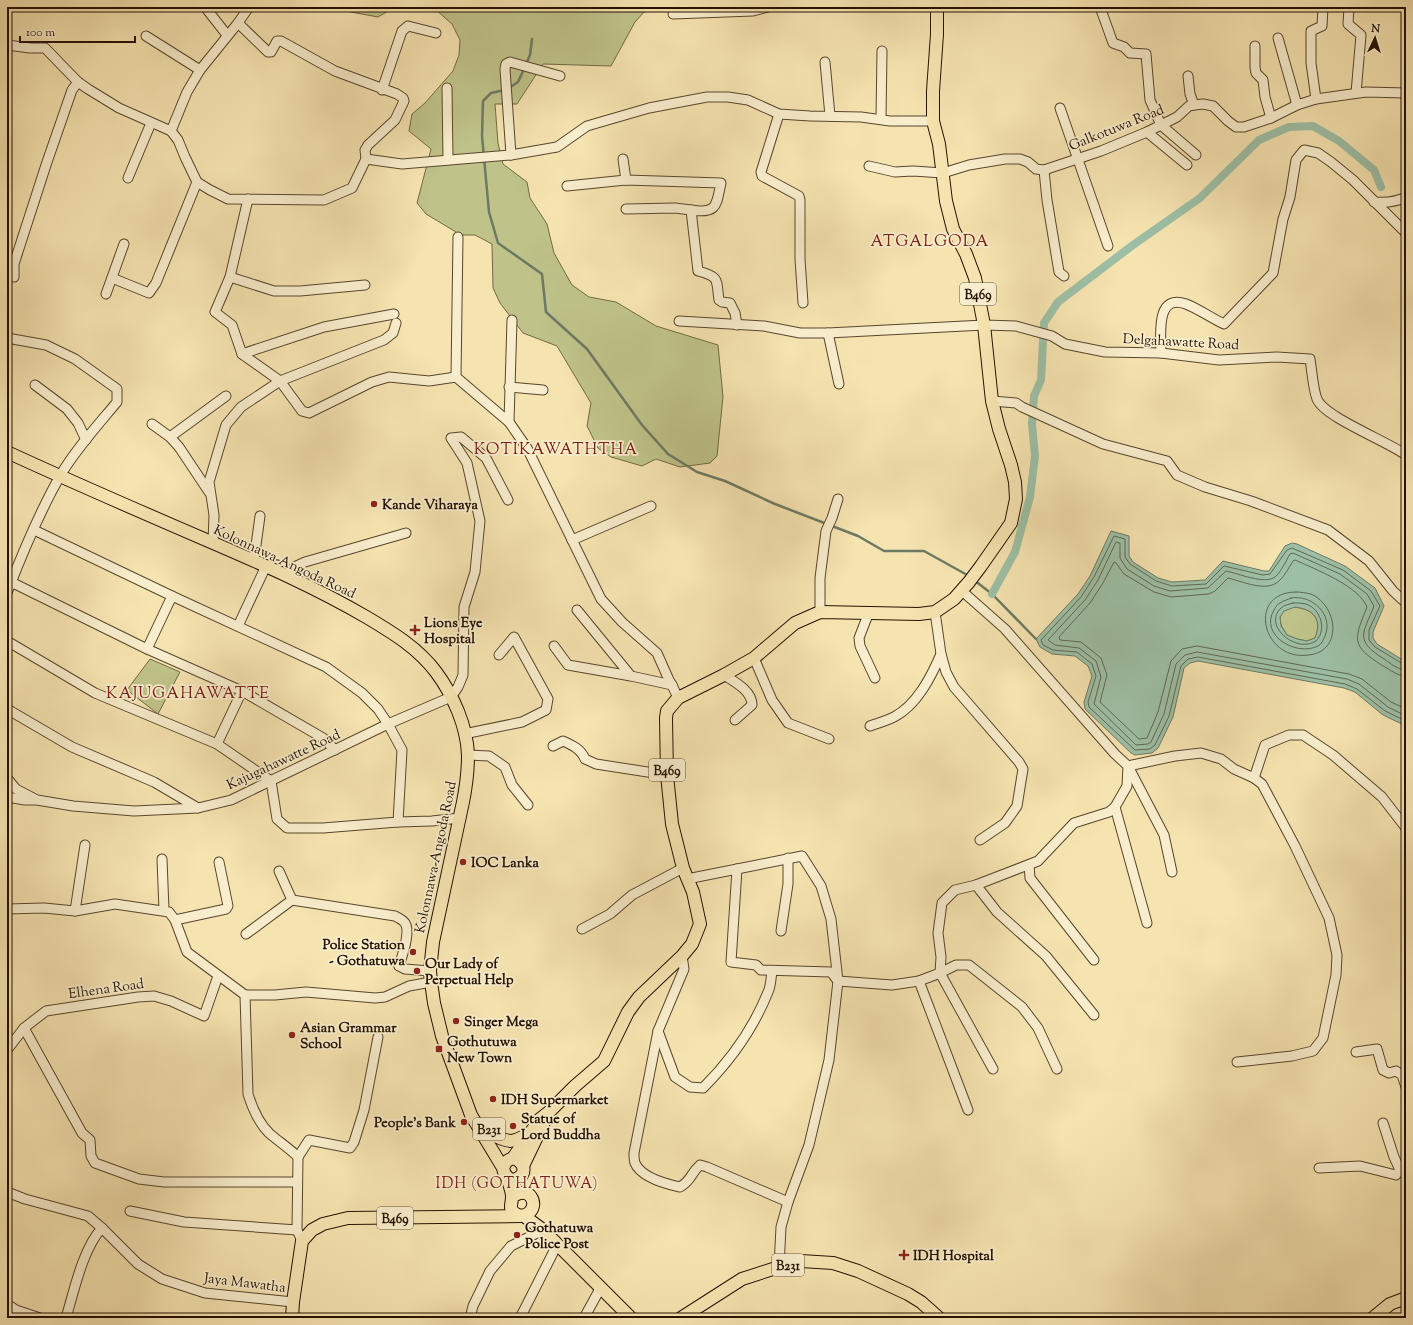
<svg xmlns="http://www.w3.org/2000/svg" width="1413" height="1325" viewBox="0 0 1413 1325" font-family="'Sorts Mill Goudy',serif">
<style>
.green{fill:#bfc389;stroke:#726a44}
.water{fill:#9dbfa5;stroke:#6d7a63;fill-rule:evenodd}
.lines{fill:none;stroke-linecap:round;stroke-linejoin:round}
.shore{stroke:#606852;stroke-width:1}
.stream{stroke:#6d7a63;stroke-width:2.5}
.canal{stroke:#9dbfa5;stroke-width:8}
.minor-casing{stroke:#58462c;stroke-width:11}
.major-casing{stroke:#241200;stroke-width:14}
.minor{stroke:#f8edcc;stroke-width:9}
.major{stroke:#f5e3b0;stroke-width:12}
.poi-dot{fill:#8f2418;stroke:#f8edcc;stroke-width:1.5}
.labels{text-anchor:middle;stroke-width:3.5;stroke-linejoin:round;paint-order:stroke}
.shield{fill:#f8edcc;stroke:#64543d;stroke-width:1}
.shield-label{font-size:13px;font-weight:bold;fill:#241200}
.street-label{font-size:14px;fill:#241200;stroke:#f8edcc}
.poi-label{font-size:14px;font-weight:bold;fill:#241200;stroke:#f8edcc;text-anchor:start}
.neighbourhood-label{font-size:15px;letter-spacing:1px;fill:#7a1f14;stroke:#f8edcc}
.quarter-label{font-size:16px;letter-spacing:1px;fill:#7a1f14;stroke:#f8edcc}
</style>
<rect width="100%" height="100%" fill="#f5e3b0"/>
<filter id="stains"><feTurbulence type="fractalNoise" baseFrequency=".005" numOctaves="4"/><feColorMatrix values="0 0 0 0 .2 0 0 0 0 .09 0 0 0 0 .02 0 0 0 .5 -.17"/></filter>
<radialGradient id="worn" r=".72"><stop offset=".6" stop-color="#630" stop-opacity="0"/><stop offset="1" stop-color="#630" stop-opacity=".3"/></radialGradient>
<g class="green">
<path d="M324 7H395L378 17Z"/>
<path d="M420 7H675L644 12 635 22 611 66 543 64 517 104H495L498 143 503 164 527 182 530 198 547 224 554 253 572 285 589 297 616 302 656 326 718 345 723 397 717 456 710 463 680 467 656 459 642 466 611 457 598 448 587 426 591 403 557 346 523 333 500 303 493 288 492 244 475 235H461L426 214 417 203 431 149 409 131 412 114 425 103 453 71 459 55 460 40 452 24 435 9Z"/>
<path d="M1294 607C1313 609 1323 619 1315 638L1307 641 1297 639 1287 635 1281 625 1280 617 1284 610Z"/>
<path d="M150 659 180 672 158 714 127 690Z"/>
</g>
<path class="water" d="M1111 531 1129 536V556L1133 562 1158 578 1172 582 1205 580 1223 561 1264 571H1269L1285 546 1292 543 1297 544 1345 566 1375 588 1384 606 1373 632V638L1377 644 1406 662V726L1383 715 1355 692 1344 688 1198 661 1190 663 1184 668 1173 717 1158 748 1152 753 1135 755 1131 753 1085 709 1084 702 1092 676 1088 666 1075 656 1052 654 1040 647 1036 639 1078 594 1090 576ZM1295 607C1313 609 1323 619 1315 638L1307 641 1297 639 1287 635 1281 626 1280 617 1284 611Z"/>
<g class="lines">
<g class="shore">
<path d="M1296 592C1301 592 1306 593 1311 594 1338 606 1343 651 1309 655 1262 662 1246 592 1296 592Z"/>
<path d="M1291 598C1312 594 1334 615 1325 636 1323 640 1322 644 1318 646 1296 657 1259 635 1274 610 1276 607 1277 604 1280 603 1283 601 1287 600 1291 598Z"/>
<path d="M1293 603C1297 603 1302 603 1306 604 1321 609 1327 630 1316 641 1314 642 1310 644 1307 644 1290 647 1264 624 1281 608 1284 605 1290 604 1293 603Z"/>
<path d="M1406 665 1403 664 1375 647 1369 640V630L1380 606 1371 591 1343 570 1292 548 1287 550 1270 574 1263 575 1224 566 1206 584 1172 586 1156 581 1130 564 1125 557V539L1114 536 1094 577 1081 597 1041 640 1043 645 1053 650 1077 652 1092 664 1096 676 1088 702 1089 707 1135 750 1150 749 1155 745 1169 716 1181 666 1188 659 1198 657 1345 684 1357 689 1385 711 1406 721"/>
<path d="M1406 670C1398 670 1390 663 1384 659 1354 640 1363 634 1374 606L1367 594 1340 574 1293 553 1290 554C1286 561 1281 572 1275 577 1265 585 1237 573 1226 571L1208 588 1170 591 1154 586 1127 569 1120 558V543L1116 542 1098 580 1085 600 1048 640 1055 645 1079 648 1096 661 1101 677 1094 704 1136 745 1148 744 1151 742 1164 714 1176 664 1185 655 1197 652 1347 679 1359 684 1388 707 1406 716"/>
<path d="M1406 676C1397 676 1391 670 1383 666 1350 645 1354 640 1367 607 1359 586 1315 569 1295 560L1293 561C1289 567 1285 576 1279 581 1266 593 1242 581 1228 578L1215 591 1209 594 1171 597 1154 592 1124 574 1116 563 1114 562 1103 583 1090 603 1059 637 1060 640 1081 642 1101 658 1107 675 1100 702 1139 739 1147 738 1158 712 1171 661 1182 649 1197 646 1349 674 1362 679 1391 702 1406 709"/>
</g>
<g class="stream">
<path d="M526 64 530 55 532 39"/>
<path d="M509 88 518 82 524 69"/>
<path d="M505 90 491 93 483 101 482 136 489 212 498 243 542 274 546 312 587 349 642 425 668 454 697 472 725 481 775 504 858 536 884 551H924L969 576"/>
<path d="M974 580 992 594 1036 639"/>
</g>
<path class="canal" d="M992 594 1015 552 1030 497 1035 456 1032 424 1034 396 1041 380 1044 323 1058 302 1133 245 1200 198 1259 140 1289 127 1313 126 1339 141 1374 170 1381 187"/>
<g class="minor-casing">
<g id="minor">
<path d="M205 7 227 35"/>
<path d="M1100 7 1113 43 1124 47 1130 53 1146 54 1150 100 1161 125 1196 155"/>
<path d="M1349 7 1348 24 1361 35 1356 93"/>
<path d="M673 14 753 11 768 7"/>
<path d="M238 23 268 52H271L277 41H281L335 71 397 94 403 98 404 101 395 120 368 145 365 150 366 159"/>
<path d="M146 36 200 70"/>
<path d="M1278 38 1297 105"/>
<path d="M7 45 30 48H45L78 82 88 89 119 108 171 131 178 140 185 157 197 182 210 190 228 199 324 200 352 188 366 159 402 164 511 155 557 147 587 126 649 108 707 97H728L748 100 779 114 810 116 861 117 890 121H933"/>
<path d="M1255 46V67L1256 73 1263 80 1265 97 1271 118"/>
<path d="M825 62 830 116"/>
<path d="M1188 76 1190 94 1194 105"/>
<path d="M447 88 448 160"/>
<path d="M382 90 402 31 408 26 436 33"/>
<path d="M1316 99 1311 63V31L1322 26 1323 7"/>
<path d="M1060 108 1108 246"/>
<path d="M779 114 761 172 762 176 799 196 800 200V259L803 303"/>
<path d="M881 119 882 51"/>
<path d="M171 131 187 92 200 70 238 23 249 7"/>
<path d="M1147 132 1187 165"/>
<path d="M511 155 505 69 506 64 510 62 560 76"/>
<path d="M623 159 626 180"/>
<path d="M869 166 895 172 913 171 943 173 969 165 1005 159H1020L1028 162 1036 169 1044 170 1101 151 1147 132 1177 117 1189 106 1194 105 1203 104 1213 106 1228 121 1236 127H1244L1271 118 1297 105 1316 99 1366 92 1406 93"/>
<path d="M1044 170 1047 200 1059 272 1064 276"/>
<path d="M128 178 151 123"/>
<path d="M567 186 626 180 721 183C716 205 718 214 691 210L698 271C720 277 716 279 719 300L722 302 730 303 735 313 737 325"/>
<path d="M248 199 230 277 215 312 232 325 242 354 280 381 302 411 309 413 372 382 389 377 429 381 456 377 509 422 527 448 601 599 622 622 657 653 669 680 672 685"/>
<path d="M1374 202C1385 203 1396 202 1406 197"/>
<path d="M626 209 675 208 691 210"/>
<path d="M14 277V264L46 165 72 90 78 82"/>
<path d="M230 277 274 291H300L365 285"/>
<path d="M112 278 149 293 156 283 197 182"/>
<path d="M106 294 124 244"/>
<path d="M679 321 764 326 800 333H828L984 325 1016 326 1052 336 1065 344 1105 352 1161 353 1219 360 1277 357 1310 359C1312 371 1313 389 1317 399 1324 417 1387 441 1406 455"/>
<path d="M828 333 839 384"/>
<path d="M7 338 46 345 75 359 117 389V402C98 425 75 450 60 476 39 513 22 554 7 593"/>
<path d="M1161 353C1161 336 1155 293 1186 304 1199 309 1211 318 1224 324L1273 273 1283 219 1290 197 1296 160 1304 150 1318 153 1331 162 1353 180 1406 233"/>
<path d="M242 354 324 327 394 314"/>
<path d="M456 377 458 237"/>
<path d="M35 385 67 409 78 423 86 440"/>
<path d="M509 387 543 390"/>
<path d="M992 401 1016 403 1022 407 1103 444 1167 461 1177 475 1205 487 1251 501 1328 530 1369 561 1393 591 1406 603"/>
<path d="M509 422 512 320"/>
<path d="M152 424 170 437 179 447 209 492"/>
<path d="M170 437 226 396"/>
<path d="M572 540 651 506"/>
<path d="M213 543 214 515 209 482 226 425 241 407 280 381 384 340 393 333 396 323"/>
<path d="M254 560 260 516"/>
<path d="M287 575 294 567 305 562 406 533"/>
<path d="M11 582 147 649 242 691 323 738 335 750"/>
<path d="M962 591 1005 629 1115 754 1128 766 1175 756 1201 753 1221 759 1234 769 1254 778 1265 745 1289 735H1303L1333 755 1382 797 1406 828"/>
<path d="M577 610 631 676 672 685 678 698"/>
<path d="M820 612V578L826 531 832 518 838 499"/>
<path d="M869 612 859 638 860 646 875 678"/>
<path d="M935 612 941 654 946 672 954 687 1019 762 1023 769 1017 806 1005 823 980 840"/>
<path d="M238 626 266 566"/>
<path d="M7 641 95 693 217 744 271 781 277 819 287 828H323L398 822 402 750 388 724 378 709 362 693 326 667 172 596 34 530"/>
<path d="M554 646 568 665 631 676"/>
<path d="M147 649 172 596"/>
<path d="M754 658 772 700 788 723 829 739"/>
<path d="M724 675C735 682 752 691 752 705L735 720"/>
<path d="M7 709 72 747 154 782 198 808"/>
<path d="M870 726C878 723 886 721 894 717 917 705 931 677 941 654"/>
<path d="M464 734 522 722 546 710 548 699 514 637 499 655"/>
<path d="M217 744 242 691"/>
<path d="M553 746 563 741C572 745 581 749 585 759L596 764 667 775"/>
<path d="M468 755 489 756 505 767 512 785 528 805"/>
<path d="M1128 766 1164 835 1172 872"/>
<path d="M7 778 16 789 37 800 73 806 134 811 198 808 231 800 388 724 451 697 458 687 463 675 464 607 475 572 480 521 467 463 451 438 461 437 486 458 508 500"/>
<path d="M7 797 25 800H36"/>
<path d="M1115 807 1147 923"/>
<path d="M398 822 432 821 460 818"/>
<path d="M162 859 164 910"/>
<path d="M1029 865 1030 878 1094 960"/>
<path d="M737 869 731 962 756 965 761 970 831 972 838 981 892 985 919 981 940 973 941 957 938 933 942 903 955 890 976 885 1038 861 1074 823 1109 812 1115 807 1127 786 1128 766"/>
<path d="M687 879 802 856 821 886 831 919 838 981 829 1060 809 1145 788 1202 781 1227 779 1267"/>
<path d="M976 885 997 912 1046 956 1094 1015"/>
<path d="M292 900 395 916C399 918 403 920 405 923 411 932 402 956 399 966L405 969 430 971"/>
<path d="M7 909 44 908 75 911 115 904 169 912 175 920 187 952 245 995 248 1094C252 1107 259 1123 269 1133 278 1141 289 1148 298 1157L297 1230 302 1241"/>
<path d="M75 911 85 845"/>
<path d="M175 920 226 909 228 906 219 862"/>
<path d="M582 929 610 914 632 895 683 868"/>
<path d="M781 931 788 884V858"/>
<path d="M246 934 292 900 279 871"/>
<path d="M682 956 684 969 658 1031 634 1153C634 1156 634 1160 635 1163 641 1177 666 1184 680 1187 692 1180 690 1174 700 1165L707 1167 788 1202"/>
<path d="M919 981 968 1110"/>
<path d="M245 995H275L306 992 375 998 385 997 409 986 431 982"/>
<path d="M24 1028 82 1133 90 1140 91 1156 95 1163 139 1179 164 1182H297"/>
<path d="M658 1031 675 1077 690 1087 703 1088C730 1061 754 1027 768 992 771 986 771 977 772 971"/>
<path d="M7 1050 24 1028 46 1011 138 997 154 996 171 1001 204 1016 218 976"/>
<path d="M1356 1052 1377 1049 1383 1070 1389 1073 1396 1071 1402 1075 1406 1087"/>
<path d="M1237 1062 1292 1056 1313 1051 1323 1038 1336 975 1337 955 1329 918 1295 846 1262 784 1254 778"/>
<path d="M993 1069 940 973 956 965H969L1022 1007 1038 1028 1057 1069"/>
<path d="M1383 1123 1394 1157 1400 1170"/>
<path d="M298 1157 309 1140 350 1148 354 1142 364 1110 378 1037"/>
<path d="M1319 1168 1360 1166 1396 1175 1400 1170 1406 1173"/>
<path d="M7 1192 25 1199 88 1216 102 1228 138 1264 162 1279 205 1293 293 1302"/>
<path d="M130 1211 184 1222 297 1230"/>
<path d="M7 1304 16 1310 40 1318"/>
<path d="M66 1318C74 1291 83 1248 102 1228"/>
<path d="M470 1318 473 1306 490 1271 511 1246 543 1230"/>
<path d="M520 1318 557 1245"/>
<path d="M584 1318 601 1287"/>
</g>
</g>
<g class="major-casing">
<g id="major">
<path d="M7 452C72 482 139 511 204 539 260 563 315 587 368 618 393 633 418 648 436 672 453 695 467 726 468 755 468 771 466 787 463 802L433 942 430 971 431 982 434 1003 442 1036 471 1115 503 1168C504 1175 510 1183 518 1178 534 1169 511 1146 503 1168"/>
<path d="M493 1135C510 1143 512 1143 528 1134"/>
<path d="M513 1158 540 1119 549 1112 575 1086 604 1061 628 1012 639 997 682 956 692 944 700 924 693 892 683 868 672 824 667 775 666 718 667 711 678 698 724 675 754 658 795 623 820 612 919 614 935 612 954 599 969 582 981 566 1011 523 1016 499 1015 482 1011 465 999 429 992 401 984 325 975 278 966 254 953 229 946 201 939 144 933 121V91L937 34V7"/>
<path d="M523 1166 545 1120"/>
<path d="M507 1177C509 1183 511 1189 512 1195 513 1202 507 1209 516 1214 527 1220 538 1207 531 1197 526 1190 518 1193 512 1197"/>
<path d="M524 1216 543 1230 631 1318"/>
<path d="M292 1318 293 1302 302 1241 312 1230 323 1224 348 1218 521 1216"/>
<path d="M681 1318 742 1279 779 1267 801 1261 833 1263 858 1271 908 1294 921 1302 939 1318"/>
<path d="M1373 1318 1390 1304 1406 1298"/>
</g>
</g>
<use href="#minor" class="minor"/>
<use href="#major" class="major"/>
</g>
<g class="poi-dot">
<circle cx="374" cy="504" r="4"/>
<path d="M413 624h4v4h4v4h-4v4h-4v-4h-4v-4h4z"/>
<circle cx="463" cy="862" r="4"/>
<circle cx="413" cy="952" r="4"/>
<circle cx="417" cy="971" r="4"/>
<circle cx="456" cy="1021" r="4"/>
<circle cx="292" cy="1035" r="4"/>
<rect x="435" y="1045" width="8" height="8" rx="2"/>
<circle cx="493" cy="1099" r="4"/>
<circle cx="464" cy="1122" r="4"/>
<circle cx="513" cy="1126" r="4"/>
<circle cx="517" cy="1235" r="4"/>
<path d="M902 1249h4v4h4v4h-4v4h-4v-4h-4v-4h4z"/>
</g>
<g class="labels">
<g class="shield">
<rect x="960" y="283" width="36" height="22" rx="3"/>
<rect x="649" y="759" width="36" height="22" rx="3"/>
<rect x="473" y="1118" width="32" height="22" rx="3"/>
<rect x="377" y="1207" width="36" height="22" rx="3"/>
<rect x="772" y="1254" width="32" height="22" rx="3"/>
</g>
<g class="shield-label">
<text x="978" y="299">B469</text>
<text x="667" y="775">B469</text>
<text x="489" y="1134">B231</text>
<text x="395" y="1223">B469</text>
<text x="788" y="1270">B231</text>
</g>
<g class="street-label">
<text transform="translate(1116 127) rotate(-22)" y="5">Galkotuwa Road</text>
<text transform="translate(1181 341) rotate(3)" y="5">Delgahawatte Road</text>
<text transform="translate(285 561) rotate(25)" y="5">Kolonnawa-Angoda Road</text>
<text transform="translate(283 759) rotate(-25)" y="5">Kajugahawatte Road</text>
<text transform="translate(435 857) rotate(-78)" y="5">Kolonnawa-Angoda Road</text>
<text transform="translate(106 988) rotate(-8)" y="5">Elhena Road</text>
<text transform="translate(245 1282) rotate(7)" y="5">Jaya Mawatha</text>
</g>
<g class="poi-label">
<text x="382" y="509">Kande Viharaya</text>
<text x="424" y="627">Lions Eye<tspan x="424" dy="16">Hospital</tspan></text>
<text x="471" y="867">IOC Lanka</text>
<text x="405" y="949" text-anchor="end">Police Station<tspan x="405" dy="16">- Gothatuwa</tspan></text>
<text x="425" y="968">Our Lady of<tspan x="425" dy="16">Perpetual Help</tspan></text>
<text x="464" y="1026">Singer Mega</text>
<text x="300" y="1032">Asian Grammar<tspan x="300" dy="16">School</tspan></text>
<text x="447" y="1046">Gothutuwa<tspan x="447" dy="16">New Town</tspan></text>
<text x="501" y="1104">IDH Supermarket</text>
<text x="521" y="1123">Statue of<tspan x="521" dy="16">Lord Buddha</tspan></text>
<text x="456" y="1127" text-anchor="end">People's Bank</text>
<text x="525" y="1232">Gothatuwa<tspan x="525" dy="16">Police Post</tspan></text>
<text x="913" y="1260">IDH Hospital</text>
</g>
<g class="neighbourhood-label">
<text x="517" y="1188">IDH (GOTHATUWA)</text>
</g>
<g class="quarter-label">
<text x="930" y="246">ATGALGODA</text>
<text x="556" y="454">KOTIKAWATHTHA</text>
<text x="188" y="698">KAJUGAHAWATTE</text>
</g>
</g>
<rect width="1413" height="1325" fill="none" stroke="#f5e3b0" stroke-width="24"/>
<rect x="8" y="8" width="1397" height="1309" fill="none" stroke="#241200" stroke-width="2"/>
<rect x="12" y="12" width="1389" height="1301" fill="none" stroke="#241200"/>
<g transform="translate(1375 38) rotate(4)" stroke="#f8edcc" stroke-width="3" paint-order="stroke">
<path d="M0-3L7 15L0 10L-7 15Z" fill="#241200"/>
<text y="-6" font-size="11" font-weight="bold" text-anchor="middle" fill="#241200">N</text>
</g>
<path d="M20 36v6h115v-6" fill="none" stroke="#241200" stroke-width="2"/>
<text x="26" y="36" font-size="12" fill="#241200" stroke="#f8edcc" stroke-width="3" paint-order="stroke">100 m</text>
<rect width="100%" height="100%" filter="url(#stains)"/>
<rect width="100%" height="100%" fill="url(#worn)"/>
</svg>
